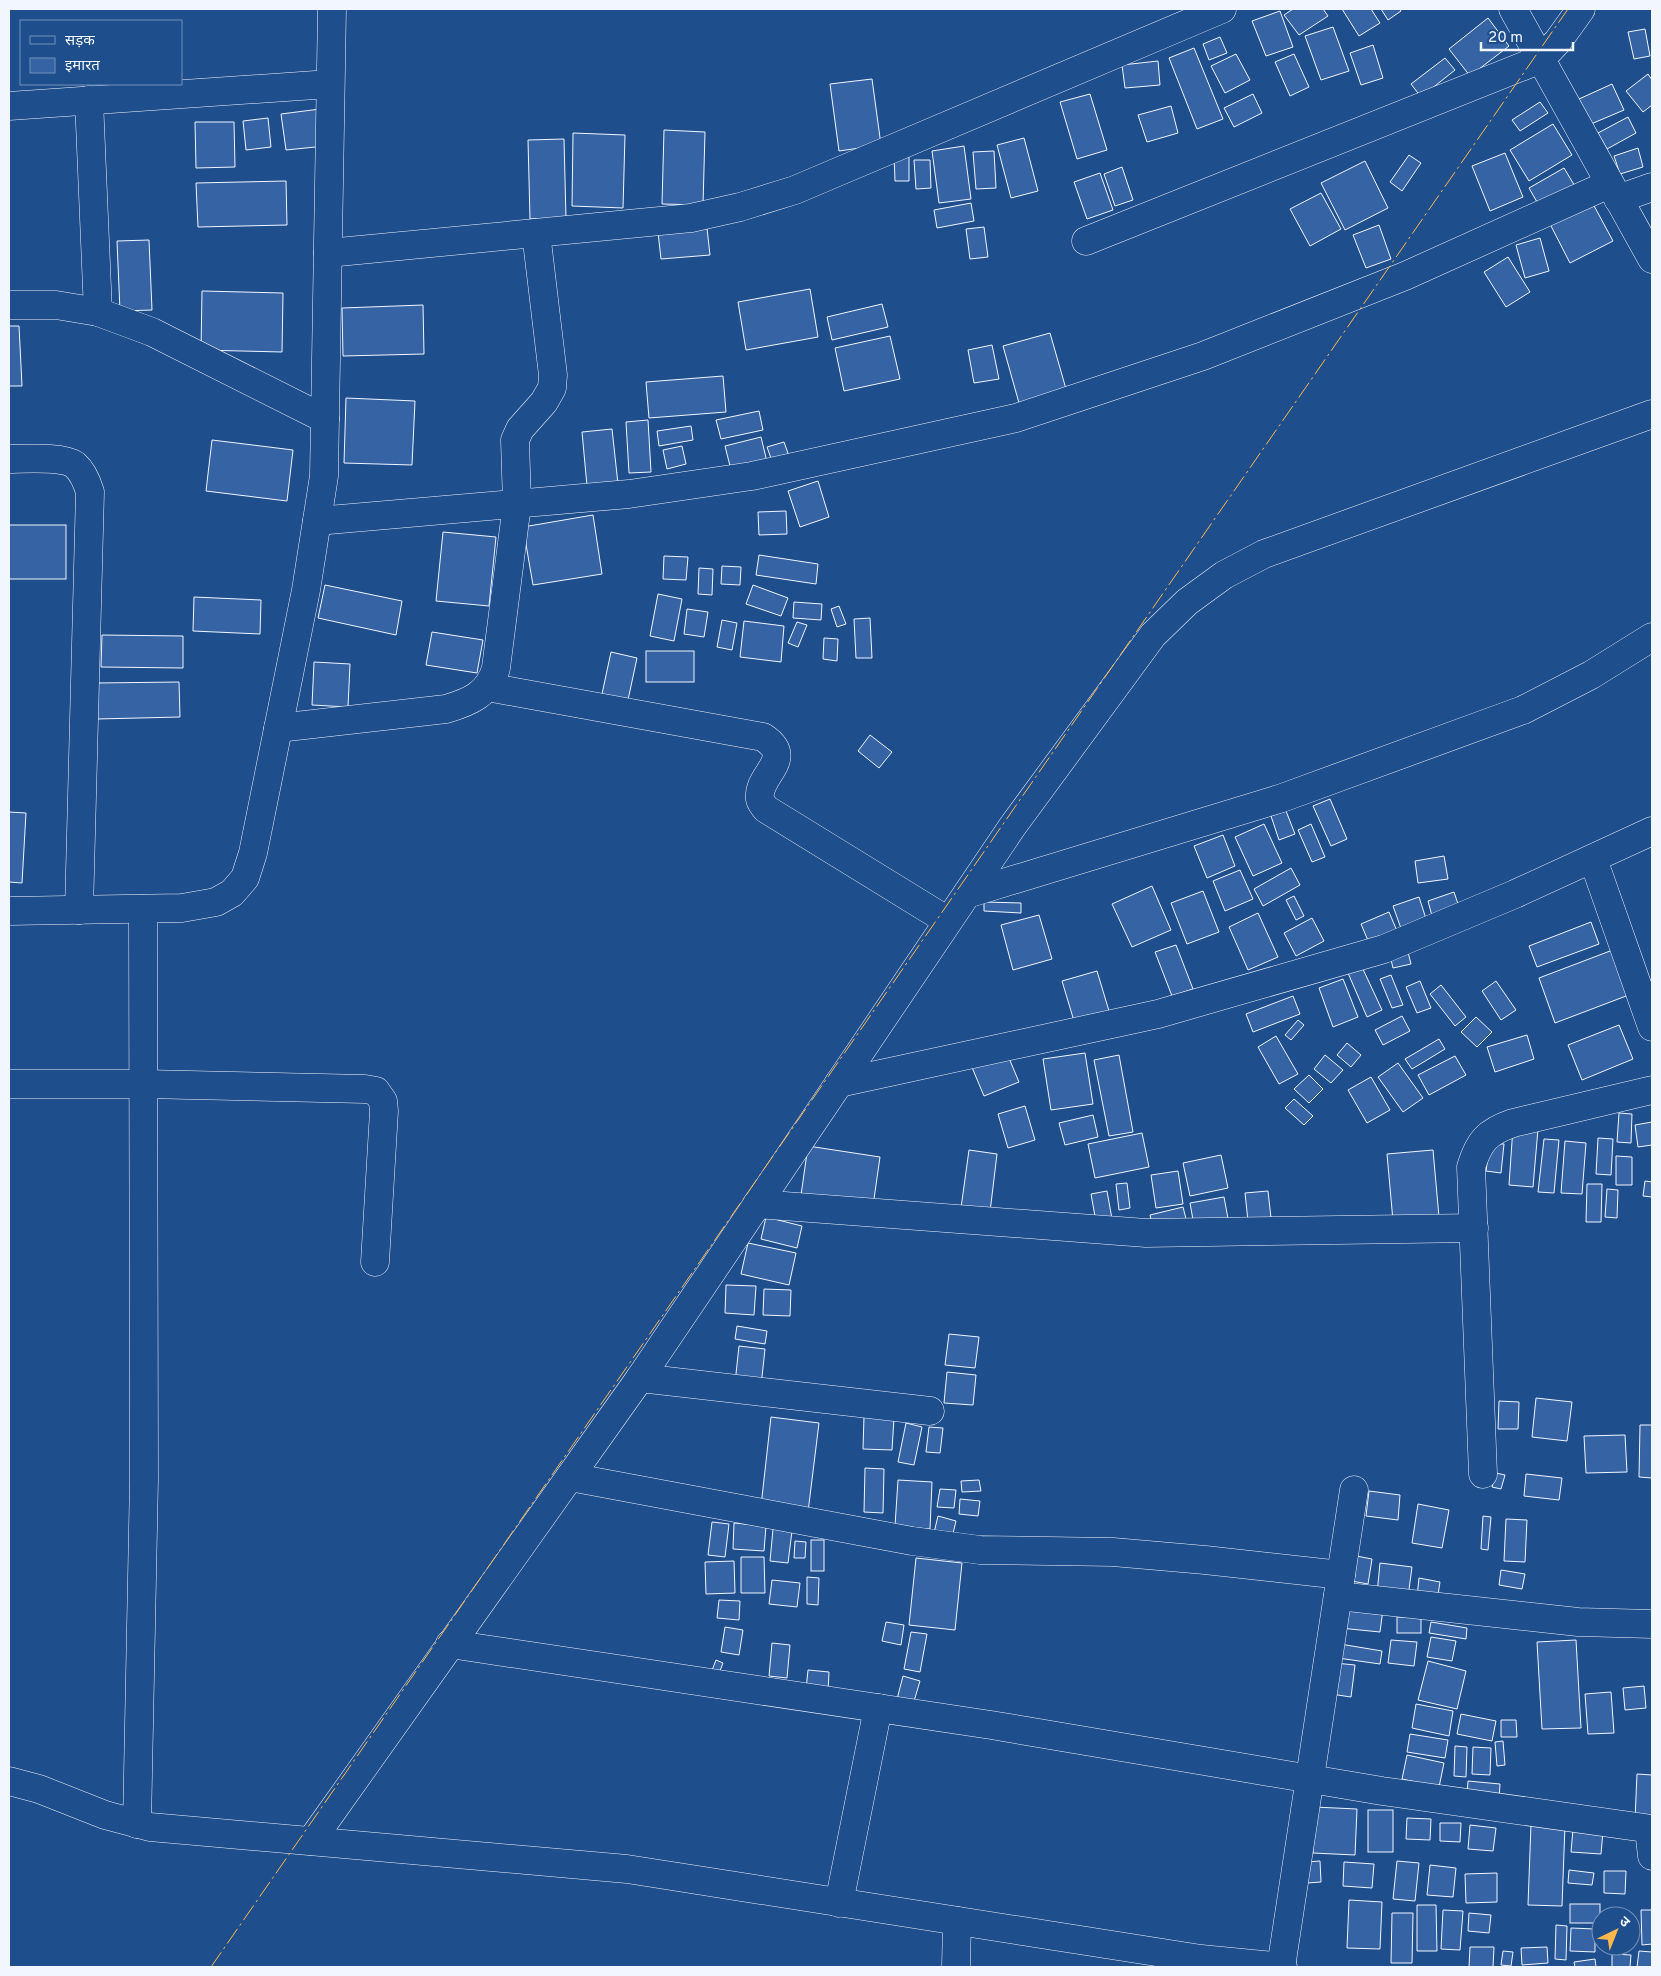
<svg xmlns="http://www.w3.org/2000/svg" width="1661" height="1976" viewBox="0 0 1661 1976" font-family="Overpass,'Noto Sans Devanagari',sans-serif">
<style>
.building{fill:#3563a3;stroke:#f2f6ff}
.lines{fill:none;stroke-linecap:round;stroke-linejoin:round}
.street-casing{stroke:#f2f6ff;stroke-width:29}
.street{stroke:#1f4e8c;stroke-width:28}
.power{stroke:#ffb74d;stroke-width:1;stroke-dasharray:18 4 2.5 4;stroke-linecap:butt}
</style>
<rect width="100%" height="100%" fill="#1f4e8c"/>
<g class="building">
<path d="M1293 9H1323L1328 16 1299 35 1284 15Z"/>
<path d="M1342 9H1371L1380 23 1359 36Z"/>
<path d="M1381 9H1400L1401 11 1388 20Z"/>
<path d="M1280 11 1293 47 1266 56 1252 21Z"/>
<path d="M1488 18 1509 46 1470 76 1449 49Z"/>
<path d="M1333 27 1349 71 1321 80 1305 36Z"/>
<path d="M1645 29 1650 56 1634 59 1628 32Z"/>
<path d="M1220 37 1227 53 1209 60 1203 44Z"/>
<path d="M1373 45 1383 78 1361 85 1350 53Z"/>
<path d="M1194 48 1223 119 1197 129 1169 58Z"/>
<path d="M1236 54 1250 80 1225 93 1211 66Z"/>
<path d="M1294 54 1309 87 1290 96 1275 62Z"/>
<path d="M1445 58 1455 70 1421 97 1411 84Z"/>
<path d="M1158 61 1160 85 1125 88 1122 65Z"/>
<path d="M1648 74 1652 80V105L1643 112 1626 91Z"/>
<path d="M872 79 881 145 839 151 830 84Z"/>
<path d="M1612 84 1624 110 1591 124 1579 99Z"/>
<path d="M1090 94 1107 150 1077 159 1060 102Z"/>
<path d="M1253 94 1262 113 1234 127 1224 108Z"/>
<path d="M1540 102 1548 113 1520 131 1512 120Z"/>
<path d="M1171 106 1178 133 1147 142 1138 115Z"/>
<path d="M320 109 325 146 286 150 281 114Z"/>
<path d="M1628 117 1636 133 1607 149 1598 133Z"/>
<path d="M268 118 271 147 246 150 243 121Z"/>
<path d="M195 122H234L235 167 196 168Z"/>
<path d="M1553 124 1572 155 1529 181 1510 150Z"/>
<path d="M664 130 705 132 703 205 662 204Z"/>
<path d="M573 133 625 135 623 208 572 206Z"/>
<path d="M1024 138 1038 191 1011 198 997 145Z"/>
<path d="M564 139 566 219H530L528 140Z"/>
<path d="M964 146 971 199 939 203 932 151Z"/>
<path d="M1638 148 1643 167 1620 174 1614 156Z"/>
<path d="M994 151 996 188 976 189 973 152Z"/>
<path d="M1505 153 1523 197 1490 211 1472 166Z"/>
<path d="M894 154H909V181H895Z"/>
<path d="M1409 155 1421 163 1402 191 1390 182Z"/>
<path d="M914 160H930L931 188 916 189Z"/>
<path d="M1365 161 1388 208 1345 230 1321 183Z"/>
<path d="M1122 167 1133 200 1115 206 1104 174Z"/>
<path d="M1564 168 1576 188 1541 209 1529 188Z"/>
<path d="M1100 173 1113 210 1087 219 1074 182Z"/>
<path d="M286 181 287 225 198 227 196 183Z"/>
<path d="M1321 193 1341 229 1310 246 1290 209Z"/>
<path d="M1592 202 1613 241 1570 263 1550 224Z"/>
<path d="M971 203 974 221 937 228 934 210Z"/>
<path d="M1379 225 1391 259 1366 268 1353 235Z"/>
<path d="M984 227 988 257 970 259 966 229Z"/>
<path d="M707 228 710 255 661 259 658 232Z"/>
<path d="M1540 238 1549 271 1525 278 1516 245Z"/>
<path d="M149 240 152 310 120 311 117 241Z"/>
<path d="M1508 257 1530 292 1506 307 1484 272Z"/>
<path d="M810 289 818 337 746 350 738 302Z"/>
<path d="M202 291 283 293 282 352 201 350Z"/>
<path d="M882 304 888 327 832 340 827 317Z"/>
<path d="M423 305 424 354 343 356 342 308Z"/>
<path d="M9 326H19L22 386H9Z"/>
<path d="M1050 333 1066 389 1019 403 1003 346Z"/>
<path d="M890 336 900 379 844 391 835 348Z"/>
<path d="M992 345 999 379 974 383 968 350Z"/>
<path d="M723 376 726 412 649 418 646 382Z"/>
<path d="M346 398 415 401 412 465 344 463Z"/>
<path d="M759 411 763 430 721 439 716 420Z"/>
<path d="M648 420 651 472 629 473 626 422Z"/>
<path d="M691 426 693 440 659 446 657 431Z"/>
<path d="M612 429 618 484 587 486 582 432Z"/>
<path d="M761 437 767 462 731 470 725 446Z"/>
<path d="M212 440 293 450 287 501 206 491Z"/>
<path d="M784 442 789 456 772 461 767 447Z"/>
<path d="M682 446 686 464 667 469 663 450Z"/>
<path d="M818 481 829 517 800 527 788 491Z"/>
<path d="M786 511 787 534 759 535 758 512Z"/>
<path d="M593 515 602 574 533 585 523 527Z"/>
<rect x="9" y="525" width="57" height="54"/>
<path d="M443 532 496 537 489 606 436 601Z"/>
<path d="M759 555 818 564 816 584 756 575Z"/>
<path d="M664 556 688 557 686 580 663 579Z"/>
<path d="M722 566 741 567 740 585 721 584Z"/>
<path d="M699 568 713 569 712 595 698 594Z"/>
<path d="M325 585 402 601 396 635 318 618Z"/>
<path d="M753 585 788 598 781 616 746 604Z"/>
<path d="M658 594 682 599 674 641 650 636Z"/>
<path d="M194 597 261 600 260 634 193 631Z"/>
<path d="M794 602 822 604 821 620 793 618Z"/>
<path d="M839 606 846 624 837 627 831 609Z"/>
<path d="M687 609 708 612 704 637 684 634Z"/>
<path d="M870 618 872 658H856L854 619Z"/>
<path d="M722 620 737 623 732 650 717 647Z"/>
<path d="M744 621 784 626 781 662 740 657Z"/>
<path d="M797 622 807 625 798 647 788 643Z"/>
<path d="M432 632 483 640 477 673 426 665Z"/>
<path d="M102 635 183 636V668L101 667Z"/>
<path d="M824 638 838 639 837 661 823 659Z"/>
<rect x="646" y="651" width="48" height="31"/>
<path d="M611 652 637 658 628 700 602 694Z"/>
<path d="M314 662 350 664 348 707 312 705Z"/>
<path d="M179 682 180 717 97 719 96 683Z"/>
<path d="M870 735 892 752 879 768 858 751Z"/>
<path d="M1330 799 1347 839 1331 846 1313 806Z"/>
<path d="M1286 811 1295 834 1279 840 1271 816Z"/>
<path d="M9 812 26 813 22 883 9 882Z"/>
<path d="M1264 824 1282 863 1253 876 1235 837Z"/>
<path d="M1311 824 1325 857 1312 862 1298 830Z"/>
<path d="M1223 835 1235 866 1207 878 1194 846Z"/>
<path d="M1444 856 1448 879 1418 883 1415 861Z"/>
<path d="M1291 868 1300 885 1263 906 1254 889Z"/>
<path d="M1240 870 1253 899 1225 911 1213 881Z"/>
<path d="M1152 886 1171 930 1132 947 1112 904Z"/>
<path d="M1203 891 1219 932 1187 944 1171 903Z"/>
<path d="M1454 892 1459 907 1432 916 1428 901Z"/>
<path d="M1294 896 1304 916 1296 920 1286 900Z"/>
<path d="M1419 897 1428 925 1403 934 1393 906Z"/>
<path d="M984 902 1021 903V913L984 911Z"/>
<path d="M1389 912 1397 931 1369 943 1361 924Z"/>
<path d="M1258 913 1278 957 1248 970 1229 927Z"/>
<path d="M1039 915 1052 959 1013 970 1001 925Z"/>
<path d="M1312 918 1324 941 1296 956 1284 933Z"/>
<path d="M1591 922 1599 944 1537 967 1529 946Z"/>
<path d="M1176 945 1193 989 1172 996 1155 952Z"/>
<path d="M1407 948 1411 964 1393 968 1389 951Z"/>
<path d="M1618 948 1634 993 1555 1023 1539 978Z"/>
<path d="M1362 967 1382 1010 1367 1017 1348 973Z"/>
<path d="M1097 971 1109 1011 1074 1021 1062 981Z"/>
<path d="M1391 975 1403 1005 1392 1008 1380 979Z"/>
<path d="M1343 979 1358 1017 1333 1027 1319 988Z"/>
<path d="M1420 981 1431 1008 1417 1013 1406 987Z"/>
<path d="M1496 981 1516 1010 1501 1020 1482 991Z"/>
<path d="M1441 985 1466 1017 1455 1026 1430 994Z"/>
<path d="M1293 996 1300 1014 1253 1032 1246 1014Z"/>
<path d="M1402 1016 1410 1031 1383 1045 1375 1030Z"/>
<path d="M1476 1017 1492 1032 1477 1047 1461 1032Z"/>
<path d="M1298 1020 1304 1025 1291 1040 1285 1035Z"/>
<path d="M1619 1025 1633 1059 1582 1080 1568 1045Z"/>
<path d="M1527 1035 1534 1059 1495 1072 1487 1047Z"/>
<path d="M1276 1036 1298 1074 1279 1084 1258 1047Z"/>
<path d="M1439 1039 1445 1049 1412 1069 1405 1059Z"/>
<path d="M1347 1043 1361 1055 1351 1067 1337 1055Z"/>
<path d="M1006 1051 1019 1082 984 1096 971 1065Z"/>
<path d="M1085 1053 1093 1104 1051 1110 1043 1059Z"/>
<path d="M1119 1055 1133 1132 1109 1136 1094 1060Z"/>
<path d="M1325 1055 1343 1070 1331 1083 1314 1069Z"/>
<path d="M1455 1056 1466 1075 1429 1095 1418 1075Z"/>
<path d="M1398 1063 1423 1098 1403 1112 1378 1077Z"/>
<path d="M1309 1075 1323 1089 1309 1103 1294 1089Z"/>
<path d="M1371 1077 1390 1110 1367 1123 1348 1090Z"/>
<path d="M1294 1099 1313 1116 1304 1125 1285 1108Z"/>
<path d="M1025 1106 1035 1140 1008 1148 998 1114Z"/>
<path d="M1619 1113 1632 1114 1631 1143 1617 1142Z"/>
<path d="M1093 1115 1098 1137 1065 1145 1059 1123Z"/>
<path d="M1652 1122V1145L1638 1147 1635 1125Z"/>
<path d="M1513 1127 1538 1129 1533 1187 1509 1185Z"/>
<path d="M1142 1133 1149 1167 1095 1178 1088 1144Z"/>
<path d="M1598 1138 1613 1139 1611 1175 1596 1174Z"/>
<path d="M1544 1139 1559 1140 1554 1193 1538 1192Z"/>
<path d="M1565 1141 1586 1143 1582 1194 1561 1193Z"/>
<path d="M1490 1143 1504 1144 1501 1173 1486 1171Z"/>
<path d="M808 1146 880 1157 873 1206 801 1195Z"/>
<path d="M969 1150 997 1154 990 1212 961 1208Z"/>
<path d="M1433 1150 1439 1217 1393 1221 1387 1154Z"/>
<path d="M1221 1155 1228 1188 1190 1196 1183 1163Z"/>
<path d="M1616 1156 1632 1157V1185H1616Z"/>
<path d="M1178 1171 1183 1204 1156 1208 1151 1175Z"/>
<path d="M1645 1181 1652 1182V1197L1643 1196Z"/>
<path d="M1127 1183 1130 1208 1119 1210 1116 1184Z"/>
<path d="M1587 1184H1602L1601 1222H1586Z"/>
<path d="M1607 1189 1618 1190 1617 1218 1605 1217Z"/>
<path d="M1107 1191 1112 1219 1096 1222 1091 1194Z"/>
<path d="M1268 1191 1271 1218 1248 1221 1245 1193Z"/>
<path d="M1224 1197 1229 1224 1195 1231 1190 1203Z"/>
<path d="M1183 1207 1187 1223 1154 1231 1150 1215Z"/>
<path d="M766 1217 802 1226 797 1248 761 1239Z"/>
<path d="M748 1243 796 1253 789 1285 741 1274Z"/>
<path d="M726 1285 756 1286 754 1315 725 1313Z"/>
<path d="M764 1289 791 1290 790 1316 763 1315Z"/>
<path d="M737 1326 767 1331 765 1344 735 1339Z"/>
<path d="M949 1334 979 1337 975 1368 945 1365Z"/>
<path d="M739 1346 765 1349 761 1386 735 1383Z"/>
<path d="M947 1372 976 1375 973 1405 944 1403Z"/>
<path d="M1536 1398 1572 1402 1567 1441 1532 1437Z"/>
<path d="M1499 1401 1519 1402 1518 1429H1498Z"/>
<path d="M864 1416 894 1418 892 1450 863 1449Z"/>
<path d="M771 1417 819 1423 808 1512 761 1506Z"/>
<path d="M906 1423 922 1427 914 1465 898 1462Z"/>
<path d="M1640 1425H1652V1478L1639 1477Z"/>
<path d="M929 1427 943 1428 940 1453 926 1452Z"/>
<path d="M1625 1435 1627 1472 1586 1473 1584 1436Z"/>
<path d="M865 1468 884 1469 883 1513 864 1512Z"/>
<path d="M1496 1473 1505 1475 1501 1489 1492 1487Z"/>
<path d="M1526 1474 1562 1478 1559 1500 1524 1496Z"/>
<path d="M898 1480 932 1482 930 1529 895 1526Z"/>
<path d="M979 1480 981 1491 962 1492 961 1481Z"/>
<path d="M940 1489 956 1490 954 1508 937 1507Z"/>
<path d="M1369 1491 1400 1495 1398 1520 1366 1516Z"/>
<path d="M960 1499 980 1501 978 1516 959 1514Z"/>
<path d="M1418 1504 1449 1510 1442 1548 1412 1543Z"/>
<path d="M938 1516 956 1521 951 1542 933 1537Z"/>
<path d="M1483 1516 1491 1517 1488 1550 1481 1549Z"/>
<path d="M1506 1519 1527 1520 1525 1562 1504 1561Z"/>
<path d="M712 1522 729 1524 725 1557 708 1555Z"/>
<path d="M734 1523 766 1526 764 1551 733 1549Z"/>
<path d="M773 1529 792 1531 788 1563 770 1561Z"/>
<rect x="811" y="1540" width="13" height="31"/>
<path d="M795 1541 806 1542 805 1558H794Z"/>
<path d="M1351 1555 1372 1559 1368 1584 1346 1580Z"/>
<path d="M741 1557H764L765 1593H741Z"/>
<path d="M916 1558 962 1563 955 1630 909 1625Z"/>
<path d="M734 1561 735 1593 706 1594 705 1562Z"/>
<path d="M1380 1563 1412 1567 1408 1597 1377 1594Z"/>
<path d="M1501 1570 1525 1574 1522 1589 1499 1585Z"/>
<path d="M807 1577 819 1578 818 1605 807 1604Z"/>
<path d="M1419 1578 1440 1582 1437 1601 1417 1597Z"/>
<path d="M772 1580 800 1583 797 1607 769 1604Z"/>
<path d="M719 1600 740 1601 739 1620 717 1618Z"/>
<path d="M1342 1605 1383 1609 1380 1632 1340 1628Z"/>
<rect x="1397" y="1617" width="24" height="16"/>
<path d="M886 1622 904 1625 901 1645 882 1641Z"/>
<path d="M1431 1622 1467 1628 1466 1639 1429 1633Z"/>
<path d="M725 1627 743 1630 739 1655 721 1652Z"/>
<path d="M911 1632 927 1634 920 1672 904 1669Z"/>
<path d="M1431 1637 1456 1641 1452 1661 1427 1657Z"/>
<path d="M1391 1640 1417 1642 1414 1666 1388 1663Z"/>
<path d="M1576 1640 1581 1728 1542 1729 1537 1642Z"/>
<path d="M772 1643 790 1645 787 1678 769 1676Z"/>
<path d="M1340 1644 1382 1651 1380 1664 1338 1658Z"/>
<path d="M716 1660 723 1663 718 1676 711 1673Z"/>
<path d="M1428 1661 1466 1671 1457 1709 1418 1700Z"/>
<path d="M1335 1663 1355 1665 1351 1697 1331 1694Z"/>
<path d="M808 1670 829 1672 828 1692 806 1690Z"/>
<path d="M903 1676 920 1681 912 1708 896 1703Z"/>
<path d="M1644 1686 1646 1708 1625 1710 1623 1688Z"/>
<path d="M1611 1692 1614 1733 1588 1734 1585 1694Z"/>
<path d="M1416 1704 1453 1711 1449 1736 1412 1728Z"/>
<path d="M1461 1714 1496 1721 1492 1741 1457 1734Z"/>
<path d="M1501 1720H1516L1517 1737H1501Z"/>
<path d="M1410 1734 1448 1740 1445 1758 1407 1752Z"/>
<path d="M1503 1741 1505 1765 1497 1766 1495 1742Z"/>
<path d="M1455 1746 1467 1747 1466 1777 1454 1776Z"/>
<path d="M1473 1747 1491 1748 1490 1775 1472 1774Z"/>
<path d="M1407 1755 1444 1763 1439 1787 1402 1779Z"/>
<path d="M1637 1774 1652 1775V1820H1635Z"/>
<path d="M1468 1781 1500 1784 1499 1799 1467 1796Z"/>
<path d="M1314 1807 1357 1809 1355 1855 1313 1853Z"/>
<rect x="1368" y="1810" width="25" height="42"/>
<path d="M1407 1818 1431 1819 1430 1840 1406 1839Z"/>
<path d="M1440 1823H1461L1460 1842 1440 1841Z"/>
<path d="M1531 1824 1565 1825 1562 1906 1528 1905Z"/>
<path d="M1470 1825 1496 1828 1493 1851 1468 1849Z"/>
<path d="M1573 1829 1603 1831 1601 1854 1571 1852Z"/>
<path d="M1320 1861 1321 1882 1307 1883 1306 1862Z"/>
<path d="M1397 1861 1419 1863 1415 1901 1393 1899Z"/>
<path d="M1344 1862 1374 1864 1372 1888 1343 1886Z"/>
<path d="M1430 1865 1456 1868 1453 1897 1427 1895Z"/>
<path d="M1569 1870 1594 1873 1592 1885 1568 1883Z"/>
<path d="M1604 1871H1626L1625 1894 1604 1893Z"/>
<path d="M1497 1873V1902L1466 1903 1465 1874Z"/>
<path d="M1349 1900 1382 1902 1380 1949 1347 1948Z"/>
<rect x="1570" y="1904" width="30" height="19"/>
<path d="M1417 1905H1436L1437 1951H1417Z"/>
<path d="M1443 1910 1463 1911 1460 1950 1441 1949Z"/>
<path d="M1641 1910H1652V1944L1642 1945Z"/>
<path d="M1608 1912 1632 1913 1631 1937V1916H1607Z"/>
<path d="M1392 1913H1413L1412 1963H1391Z"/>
<path d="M1469 1913 1491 1915 1489 1933 1468 1931Z"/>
<path d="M1556 1925 1567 1926 1566 1960 1555 1959Z"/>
<path d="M1571 1928 1595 1929V1952L1570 1951Z"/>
<path d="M1470 1947H1494L1493 1967H1469Z"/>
<path d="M1547 1947 1548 1963 1522 1965 1521 1948Z"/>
<path d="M1503 1951 1513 1952 1511 1966 1501 1965Z"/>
<path d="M1639 1951 1652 1952V1967H1637Z"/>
<path d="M1612 1954 1631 1955 1630 1967H1612Z"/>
<path d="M1595 1959 1596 1967H1575L1574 1962Z"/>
</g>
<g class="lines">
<g class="street-casing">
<g id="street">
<path d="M1513 9 1652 259"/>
<path d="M89 100 98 312"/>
<path d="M9 106 330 84"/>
<path d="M1618 199 1652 187"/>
<path d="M1086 241 1541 59 1558 41 1581 9"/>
<path d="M328 253 691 218 740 207 795 190 1222 9"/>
<path d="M9 305H56L98 312 152 332 325 419"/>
<path d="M9 459C24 459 63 456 75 465 83 472 87 482 90 492L79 910"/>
<path d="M317 521 629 494 752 476 1016 418 1203 356 1405 276 1609 184"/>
<path d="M487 687 763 737C797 759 756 775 760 799 760 802 764 806 766 809L948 921"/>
<path d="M278 728 446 709C470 702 489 694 496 668L517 504 515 440 520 429 544 402 552 388 553 375 536 233"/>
<path d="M1593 859 1652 1027"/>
<path d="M967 894 1282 798 1523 710 1591 675 1652 637"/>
<path d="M9 911 182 908 216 902 232 893 245 878 253 853 306 590 324 476 332 9"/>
<path d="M839 1083 1158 1014 1384 949 1515 894 1652 831"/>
<path d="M9 1084H144L365 1089 376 1091 383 1101 384 1111 375 1262"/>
<path d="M757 1204 1146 1233 1474 1228"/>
<path d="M640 1378 930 1411"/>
<path d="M1483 1474 1471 1167C1479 1141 1487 1132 1513 1123L1652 1090"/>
<path d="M570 1477 912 1541 980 1550 1113 1552 1205 1560 1341 1575"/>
<path d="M1338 1596 1578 1622 1652 1624"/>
<path d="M450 1644 991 1725 1382 1791 1652 1829"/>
<path d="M9 1781 39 1789 105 1815 150 1827 627 1869 1201 1959 1283 1967"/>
<path d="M137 1824 144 1479 143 909"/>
<path d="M1649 1829 1652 1856"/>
<path d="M311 1841 640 1378 1012 827 1153 635 1187 602 1224 575 1264 554 1652 414"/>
<path d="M839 1903 878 1708"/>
<path d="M956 1967 957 1921"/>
<path d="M1281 1967 1354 1490"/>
</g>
</g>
<use href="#street" class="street"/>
<path class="power" d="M211 1967 1568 9"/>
</g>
<rect width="1661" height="1976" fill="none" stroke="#f2f6ff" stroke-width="20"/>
<rect x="20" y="20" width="162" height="65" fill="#1f4e8c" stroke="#7391ba"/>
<rect x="30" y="36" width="25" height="8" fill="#1f4e8c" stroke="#7391ba"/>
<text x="65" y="45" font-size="15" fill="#f2f6ff">सड़क</text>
<rect x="30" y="58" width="25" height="15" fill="#3563a3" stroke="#7391ba"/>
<text x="65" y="70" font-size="15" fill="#f2f6ff">इमारत</text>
<g transform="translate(1616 1931) rotate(43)"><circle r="24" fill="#1f4e8c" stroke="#7391ba"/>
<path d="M0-4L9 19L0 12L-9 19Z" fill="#ffb74d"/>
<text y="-8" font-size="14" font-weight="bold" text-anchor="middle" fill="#f2f6ff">उ</text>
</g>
<path d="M1481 42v8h92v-8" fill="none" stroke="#f2f6ff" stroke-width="2.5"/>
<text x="1488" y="42" font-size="15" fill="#f2f6ff" stroke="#1f4e8c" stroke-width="4" paint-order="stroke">20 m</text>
</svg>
